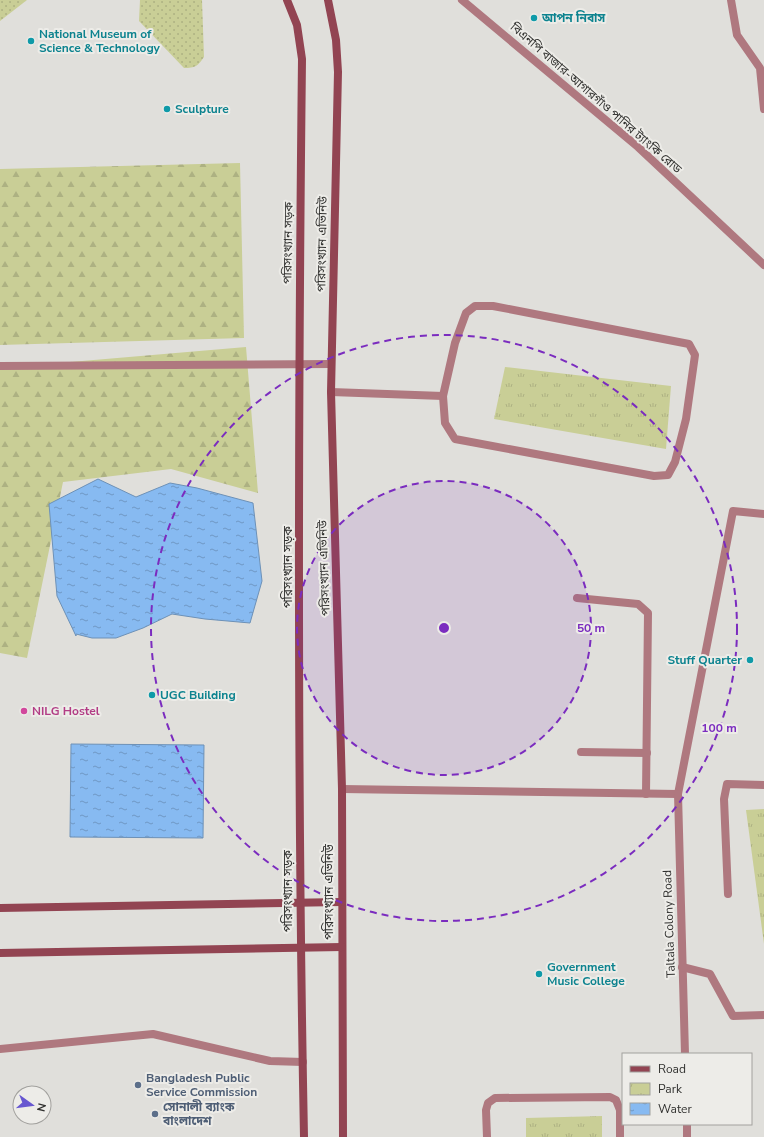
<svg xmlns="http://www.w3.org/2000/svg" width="764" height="1137" viewBox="0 0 764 1137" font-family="'Nunito Sans','Noto Sans Bengali',sans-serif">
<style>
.grass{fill:url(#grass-dots)}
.forest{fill:url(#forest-firs)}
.park{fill:url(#park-tufts)}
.water{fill:url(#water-ripples);stroke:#6d91b7}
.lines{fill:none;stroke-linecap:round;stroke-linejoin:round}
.lane{stroke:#af787f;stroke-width:8}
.street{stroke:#af787f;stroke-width:8}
.secondary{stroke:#924452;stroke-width:8}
.ring{fill:none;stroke:#7b2cbf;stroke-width:2;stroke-dasharray:7 5}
.culture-dot{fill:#0f9aa8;stroke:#edece8;stroke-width:1.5}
.hotel-dot{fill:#d1479c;stroke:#edece8;stroke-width:1.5}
.service-dot{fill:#5c6f8a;stroke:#edece8;stroke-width:1.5}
.labels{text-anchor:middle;stroke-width:4;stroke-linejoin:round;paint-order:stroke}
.culture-label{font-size:12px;font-weight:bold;fill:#0d838f;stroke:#edece8;text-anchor:start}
.street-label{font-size:12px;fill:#31312f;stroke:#edece8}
.hotel-label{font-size:12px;font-weight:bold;fill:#b23c85;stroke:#edece8;text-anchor:start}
.service-label{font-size:12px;font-weight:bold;fill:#4e5e75;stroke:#edece8;text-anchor:start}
.centre{fill:#7b2cbf;stroke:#edece8;stroke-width:2}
.ring-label{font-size:12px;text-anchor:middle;font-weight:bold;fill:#7b2cbf;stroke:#edece8;stroke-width:4;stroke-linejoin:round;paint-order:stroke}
</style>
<defs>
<pattern id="grass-dots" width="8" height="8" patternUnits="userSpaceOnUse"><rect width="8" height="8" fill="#c9ce96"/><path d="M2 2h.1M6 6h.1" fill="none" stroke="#adb182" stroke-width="1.8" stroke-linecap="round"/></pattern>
<pattern id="forest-firs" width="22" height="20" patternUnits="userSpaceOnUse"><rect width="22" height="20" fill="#c9ce96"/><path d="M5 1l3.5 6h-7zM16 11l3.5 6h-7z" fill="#adb182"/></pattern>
<pattern id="park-tufts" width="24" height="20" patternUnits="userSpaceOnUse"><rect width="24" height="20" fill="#c9ce96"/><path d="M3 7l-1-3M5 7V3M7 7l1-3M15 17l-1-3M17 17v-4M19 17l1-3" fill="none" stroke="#adb182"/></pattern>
<pattern id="water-ripples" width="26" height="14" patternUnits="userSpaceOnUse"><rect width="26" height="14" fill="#87baf1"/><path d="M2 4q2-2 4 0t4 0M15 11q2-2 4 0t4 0" fill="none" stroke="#6f98c4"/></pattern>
</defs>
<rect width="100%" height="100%" fill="#e0dfdb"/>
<g class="grass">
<path d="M0 0H27L0 21Z"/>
<path d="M140 0H202L204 57C198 66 195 68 184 68L139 21Z"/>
</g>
<g class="forest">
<path d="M240 163 244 338 0 345V169Z"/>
<path d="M246 347 258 493 171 469 63 482 27 658 0 653V368Z"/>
</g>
<g class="park">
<path d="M505 367 671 386 666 449 494 419Z"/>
<path d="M764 809V944L746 810Z"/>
<path d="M602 1116V1137H526V1118Z"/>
</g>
<g class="water">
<path d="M98 479 136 497 170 483 197 488 253 503 262 581 250 623 205 619 172 614 143 628 116 638H92L76 634V636L57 596 49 504Z"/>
<path d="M71 744 204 745 203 838 70 837Z"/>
</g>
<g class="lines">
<g class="lane">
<path d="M475 306H493L689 344 695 355 686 419 675 462 668 475 654 476 455 439 445 423 443 396 455 343 466 313Z"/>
<path d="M0 366 331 364"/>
<path d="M331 392 443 396"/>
<path d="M0 1049 153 1034 270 1061 303 1062"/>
</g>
<g class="street">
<path d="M462 0 638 147 764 265"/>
<path d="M731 0 737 35 760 68 764 109"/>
<path d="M577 598 638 604 648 613 646 794"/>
<path d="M581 752 647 753"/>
<path d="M342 789 678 794 733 511 764 514"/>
<path d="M678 794 685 1054"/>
<path d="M728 894 724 799 727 784 764 785"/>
<path d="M682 967 710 974 733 1016 764 1015"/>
<path d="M687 1124V1137"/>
<path d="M487 1137 486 1110 488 1103 495 1098 610 1097 616 1100 620 1110V1137"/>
</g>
<g class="secondary">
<path d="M287 0 297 25 302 59C298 418 297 778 304 1137"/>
<path d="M328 0 336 40 338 72 331 392 342 789 343 1137"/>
<path d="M0 908 341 902"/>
<path d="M0 953 342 947"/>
</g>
</g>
<circle cx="444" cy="628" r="147" fill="#7b2cbf" fill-opacity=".12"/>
<g class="ring">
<circle cx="444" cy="628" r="147"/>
<circle cx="444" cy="628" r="293"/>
</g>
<g class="culture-dot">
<circle cx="534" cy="18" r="4"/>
<circle cx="31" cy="41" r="4"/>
<circle cx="167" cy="109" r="4"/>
<circle cx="750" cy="660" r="4"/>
<circle cx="152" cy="695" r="4"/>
<circle cx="539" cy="974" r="4"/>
</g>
<circle class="hotel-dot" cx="24" cy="711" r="4"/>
<g class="service-dot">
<circle cx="138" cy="1085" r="4"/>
<circle cx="155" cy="1114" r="4"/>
</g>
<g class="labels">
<g class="culture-label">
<text x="542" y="22">আপন নিবাস</text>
<text x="39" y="38">National Museum of<tspan x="39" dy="14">Science &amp; Technology</tspan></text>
<text x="175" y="113">Sculpture</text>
<text x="742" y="664" text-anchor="end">Stuff Quarter</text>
<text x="160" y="699">UGC Building</text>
<text x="547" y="971">Government<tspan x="547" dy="14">Music College</tspan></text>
</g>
<g class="street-label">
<text transform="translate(596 98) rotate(41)" y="4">বিএনপি বাজার-আগারগাঁও পানির ট্যাংকি রোড</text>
<text transform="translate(288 243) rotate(-89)" y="4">পরিসংখ্যান সড়ক</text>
<text transform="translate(322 244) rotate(-89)" y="4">পরিসংখ্যান এভিনিউ</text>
<text transform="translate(288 567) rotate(-90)" y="4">পরিসংখ্যান সড়ক</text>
<text transform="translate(324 568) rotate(-92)" y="4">পরিসংখ্যান এভিনিউ</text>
<text transform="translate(288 891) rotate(-90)" y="4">পরিসংখ্যান সড়ক</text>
<text transform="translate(329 892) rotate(-90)" y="4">পরিসংখ্যান এভিনিউ</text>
<text transform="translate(669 924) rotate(-92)" y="4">Taltala Colony Road</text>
</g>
<g class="hotel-label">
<text x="32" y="715">NILG Hostel</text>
</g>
<g class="service-label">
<text x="146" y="1082">Bangladesh Public<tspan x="146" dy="14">Service Commission</tspan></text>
<text x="163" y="1111">সোনালী ব্যাংক<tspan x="163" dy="14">বাংলাদেশ</tspan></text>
</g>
</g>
<circle cx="444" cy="628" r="6" class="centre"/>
<g class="ring-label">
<text x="591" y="632">50 m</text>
<text x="719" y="732">100 m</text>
</g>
<rect x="622" y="1053" width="130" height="72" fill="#edece8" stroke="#a2a19e"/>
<rect x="630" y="1066" width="20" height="6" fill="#924452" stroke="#a2a19e"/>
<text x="658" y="1073" font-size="12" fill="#31312f">Road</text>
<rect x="630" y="1083" width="20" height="12" fill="url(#park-tufts)" stroke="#a2a19e"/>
<text x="658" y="1093" font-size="12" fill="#31312f">Park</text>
<rect x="630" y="1103" width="20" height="12" fill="url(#water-ripples)" stroke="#a2a19e"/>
<text x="658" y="1113" font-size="12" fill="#31312f">Water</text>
<g transform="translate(32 1105) rotate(104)"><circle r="19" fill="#edece8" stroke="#a2a19e"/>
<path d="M0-3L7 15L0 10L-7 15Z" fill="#6757d0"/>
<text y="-6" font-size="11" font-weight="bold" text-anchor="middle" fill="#31312f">N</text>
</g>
</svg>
